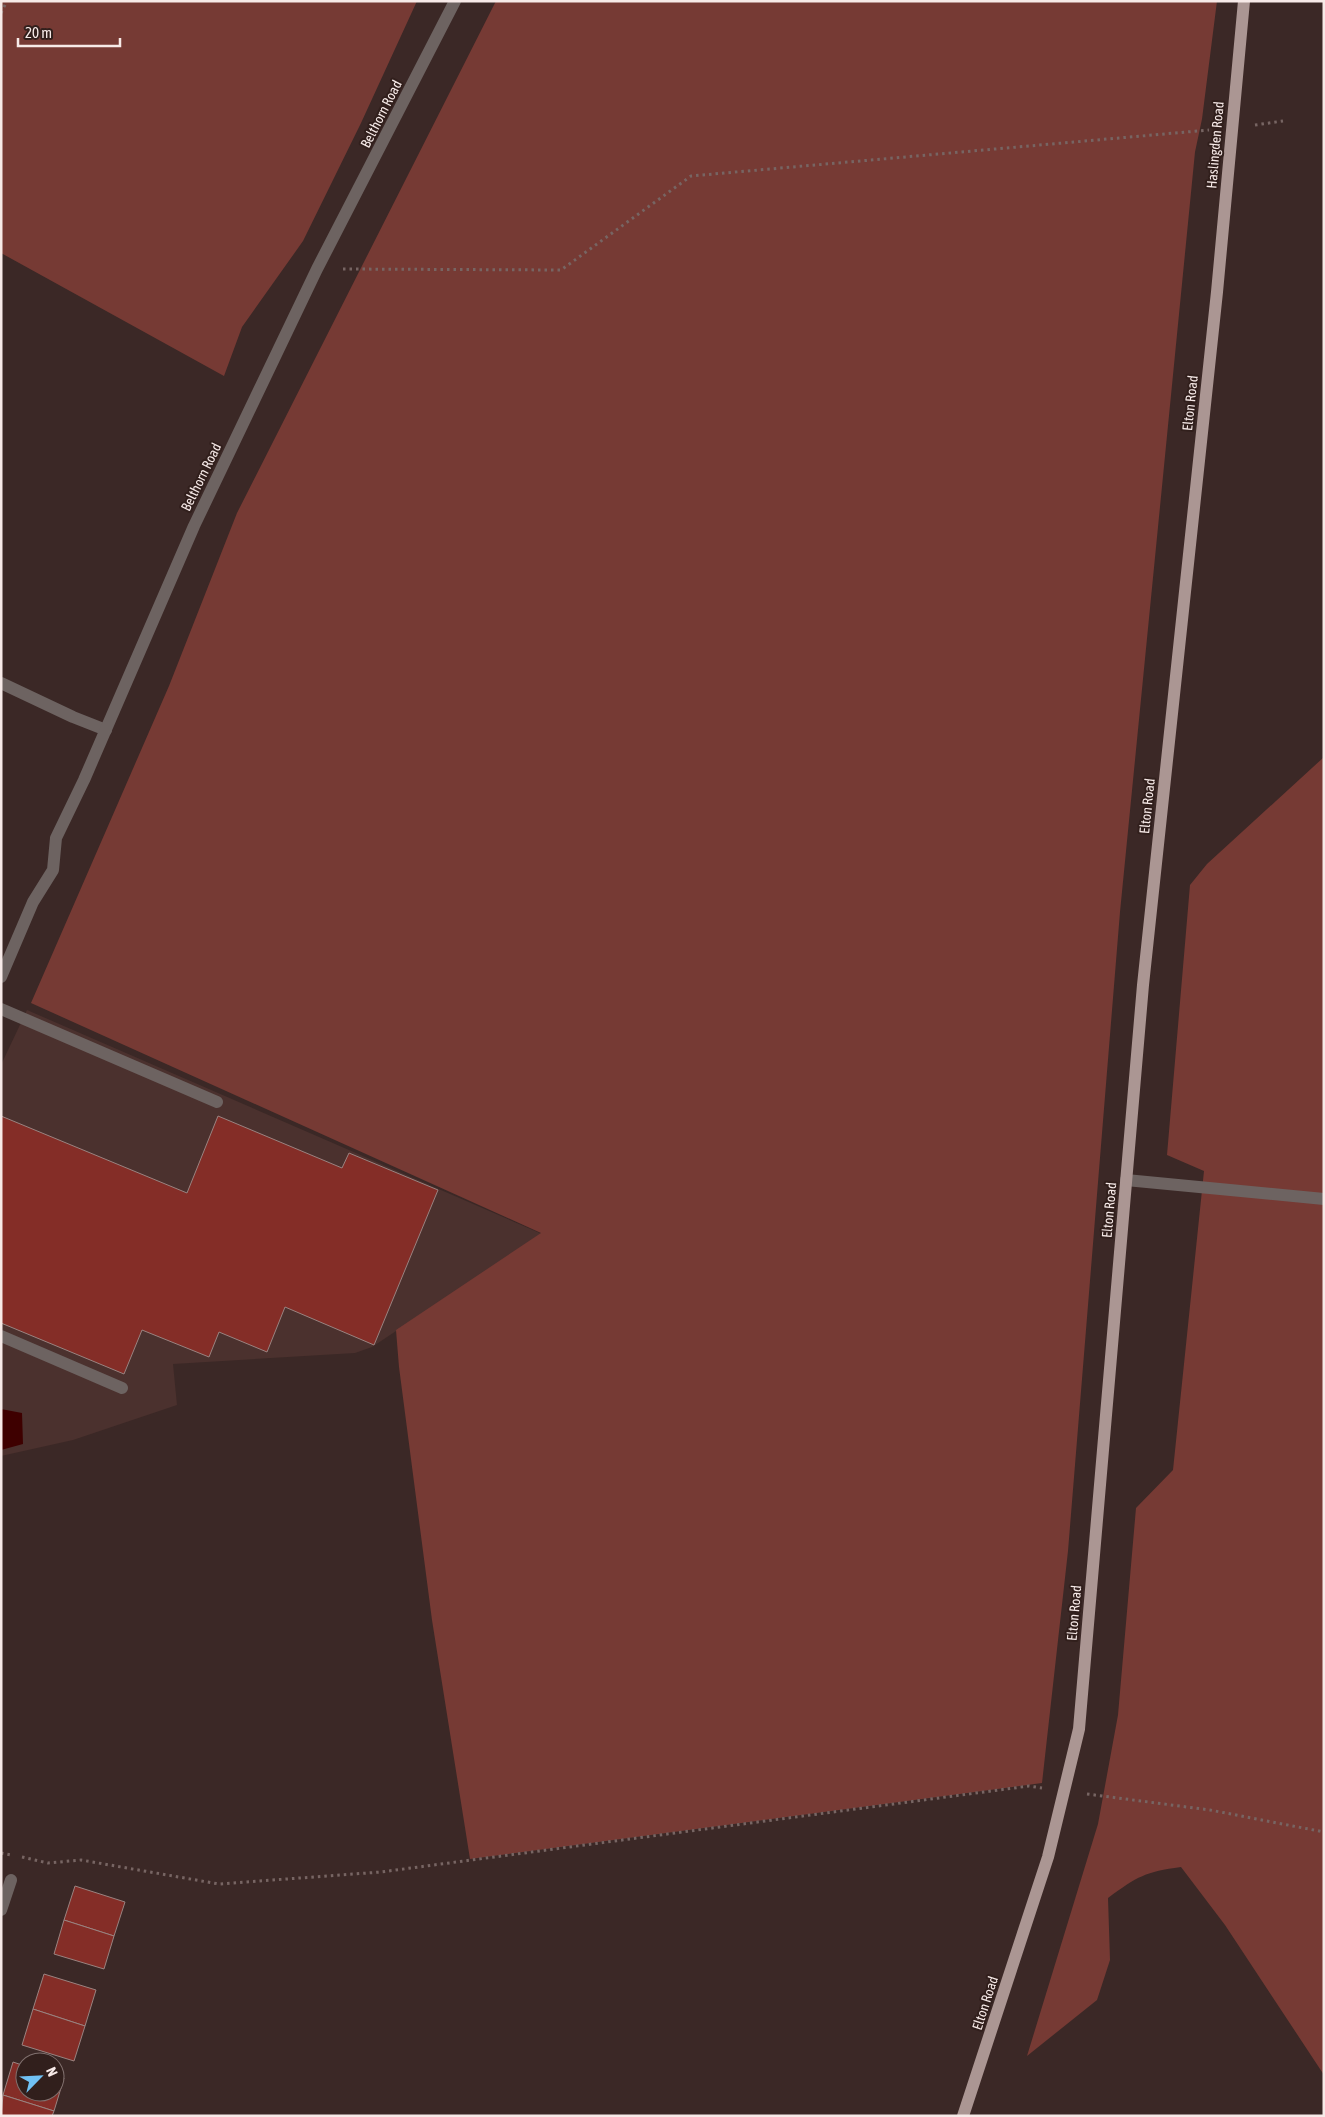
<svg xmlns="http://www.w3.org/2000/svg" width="1325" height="2117" viewBox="0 0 1325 2117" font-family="'Asap Condensed',sans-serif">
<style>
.built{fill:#4b312e}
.green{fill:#763a34}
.water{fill:#3e0000}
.building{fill:#842d27;stroke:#9a8380}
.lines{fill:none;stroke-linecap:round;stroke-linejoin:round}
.path{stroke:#776563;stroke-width:3;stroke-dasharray:2.5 4;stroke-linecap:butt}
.minor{stroke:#6d6361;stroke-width:12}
.major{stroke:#ab9693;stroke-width:12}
.labels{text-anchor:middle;stroke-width:4;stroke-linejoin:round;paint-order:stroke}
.street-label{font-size:14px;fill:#f7eae8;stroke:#311f1c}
</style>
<rect width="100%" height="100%" fill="#3b2826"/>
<path class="built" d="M27 1010 542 1234 372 1347 355 1353 173 1364 177 1405 73 1440 1 1456V1065Z"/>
<g class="green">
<path d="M1 1H417L361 123 303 241 242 327 224 376 1 253Z"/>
<path d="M496 1H1217L1202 119 1195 152 1120 912 1068 1551 1042 1783 470 1859 432 1620 399 1367 396 1330 541 1233 31 1003 169 686 237 513Z"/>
<path d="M1324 757V2075L1225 1925 1181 1867C1145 1872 1138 1876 1108 1898L1110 1960 1097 2000 1027 2056 1098 1824 1118 1715 1136 1508 1173 1470 1204 1171 1167 1155 1190 885 1207 864Z"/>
</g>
<path class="water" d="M1 1409 22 1413 23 1444 1 1450Z"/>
<g class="building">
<path d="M1 1116 187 1193 218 1116 342 1168 349 1153 438 1190 374 1345 285 1307 267 1352 219 1332 209 1357 142 1330 124 1374 1 1323Z"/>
<path d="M75 1886 125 1902 114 1936 64 1920Z"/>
<path d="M64 1920 114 1936 104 1969 54 1954Z"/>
<path d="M44 1974 96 1990 85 2026 33 2009Z"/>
<path d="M33 2009 85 2026 74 2061 22 2045Z"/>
<path d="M13 2062 25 2066V2092H55V2075L64 2078 54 2111 3 2095Z"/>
<path d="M3 2095 54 2111 52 2116H1Z"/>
</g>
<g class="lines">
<g class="path">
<path d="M1 13 7 1"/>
<path d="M1255 125 1283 121"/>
<path d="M343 269 561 270 691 176 1209 130"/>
<path d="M1087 1794 1210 1810 1324 1832"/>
<path d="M1 1853 11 1855"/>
<path d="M22 1857 48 1863 81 1860 219 1884 381 1872 1029 1786 1042 1788"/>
</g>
<g class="minor">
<path d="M1 683 73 717 106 730"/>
<path d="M1 977 33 902 53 870 56 838 84 780 194 526 317 269 455 1"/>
<path d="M1 1009 217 1102"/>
<path d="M1126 1180 1324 1199"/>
<path d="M1 1336 122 1388"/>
<path d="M1 1910 11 1880"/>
</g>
<path class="major" d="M963 2116 1048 1857 1079 1729 1143 985 1217 292 1244 1"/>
</g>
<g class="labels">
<g class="street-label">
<text transform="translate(381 114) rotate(-63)" y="5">Belthorn Road</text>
<text transform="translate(1215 145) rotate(-85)" y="5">Haslingden Road</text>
<text transform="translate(1190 403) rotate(-84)" y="5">Elton Road</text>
<text transform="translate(201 477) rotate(-64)" y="5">Belthorn Road</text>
<text transform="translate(1147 806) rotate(-84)" y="5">Elton Road</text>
<text transform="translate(1109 1210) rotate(-85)" y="5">Elton Road</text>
<text transform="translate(1074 1613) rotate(-85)" y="5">Elton Road</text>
<text transform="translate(985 2003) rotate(-72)" y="5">Elton Road</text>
</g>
</g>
<rect width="1325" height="2117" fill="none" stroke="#f7eae8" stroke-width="5"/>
<g transform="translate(40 2077) rotate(66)"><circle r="24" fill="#311f1c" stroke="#80706e"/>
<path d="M0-4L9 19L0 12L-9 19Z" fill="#70c1f4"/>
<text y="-8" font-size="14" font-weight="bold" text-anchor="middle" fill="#f7eae8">N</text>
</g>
<path d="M18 38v8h102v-8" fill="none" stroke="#f7eae8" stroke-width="2.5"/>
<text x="25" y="38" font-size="15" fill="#f7eae8" stroke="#311f1c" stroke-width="4" paint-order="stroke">20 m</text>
</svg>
